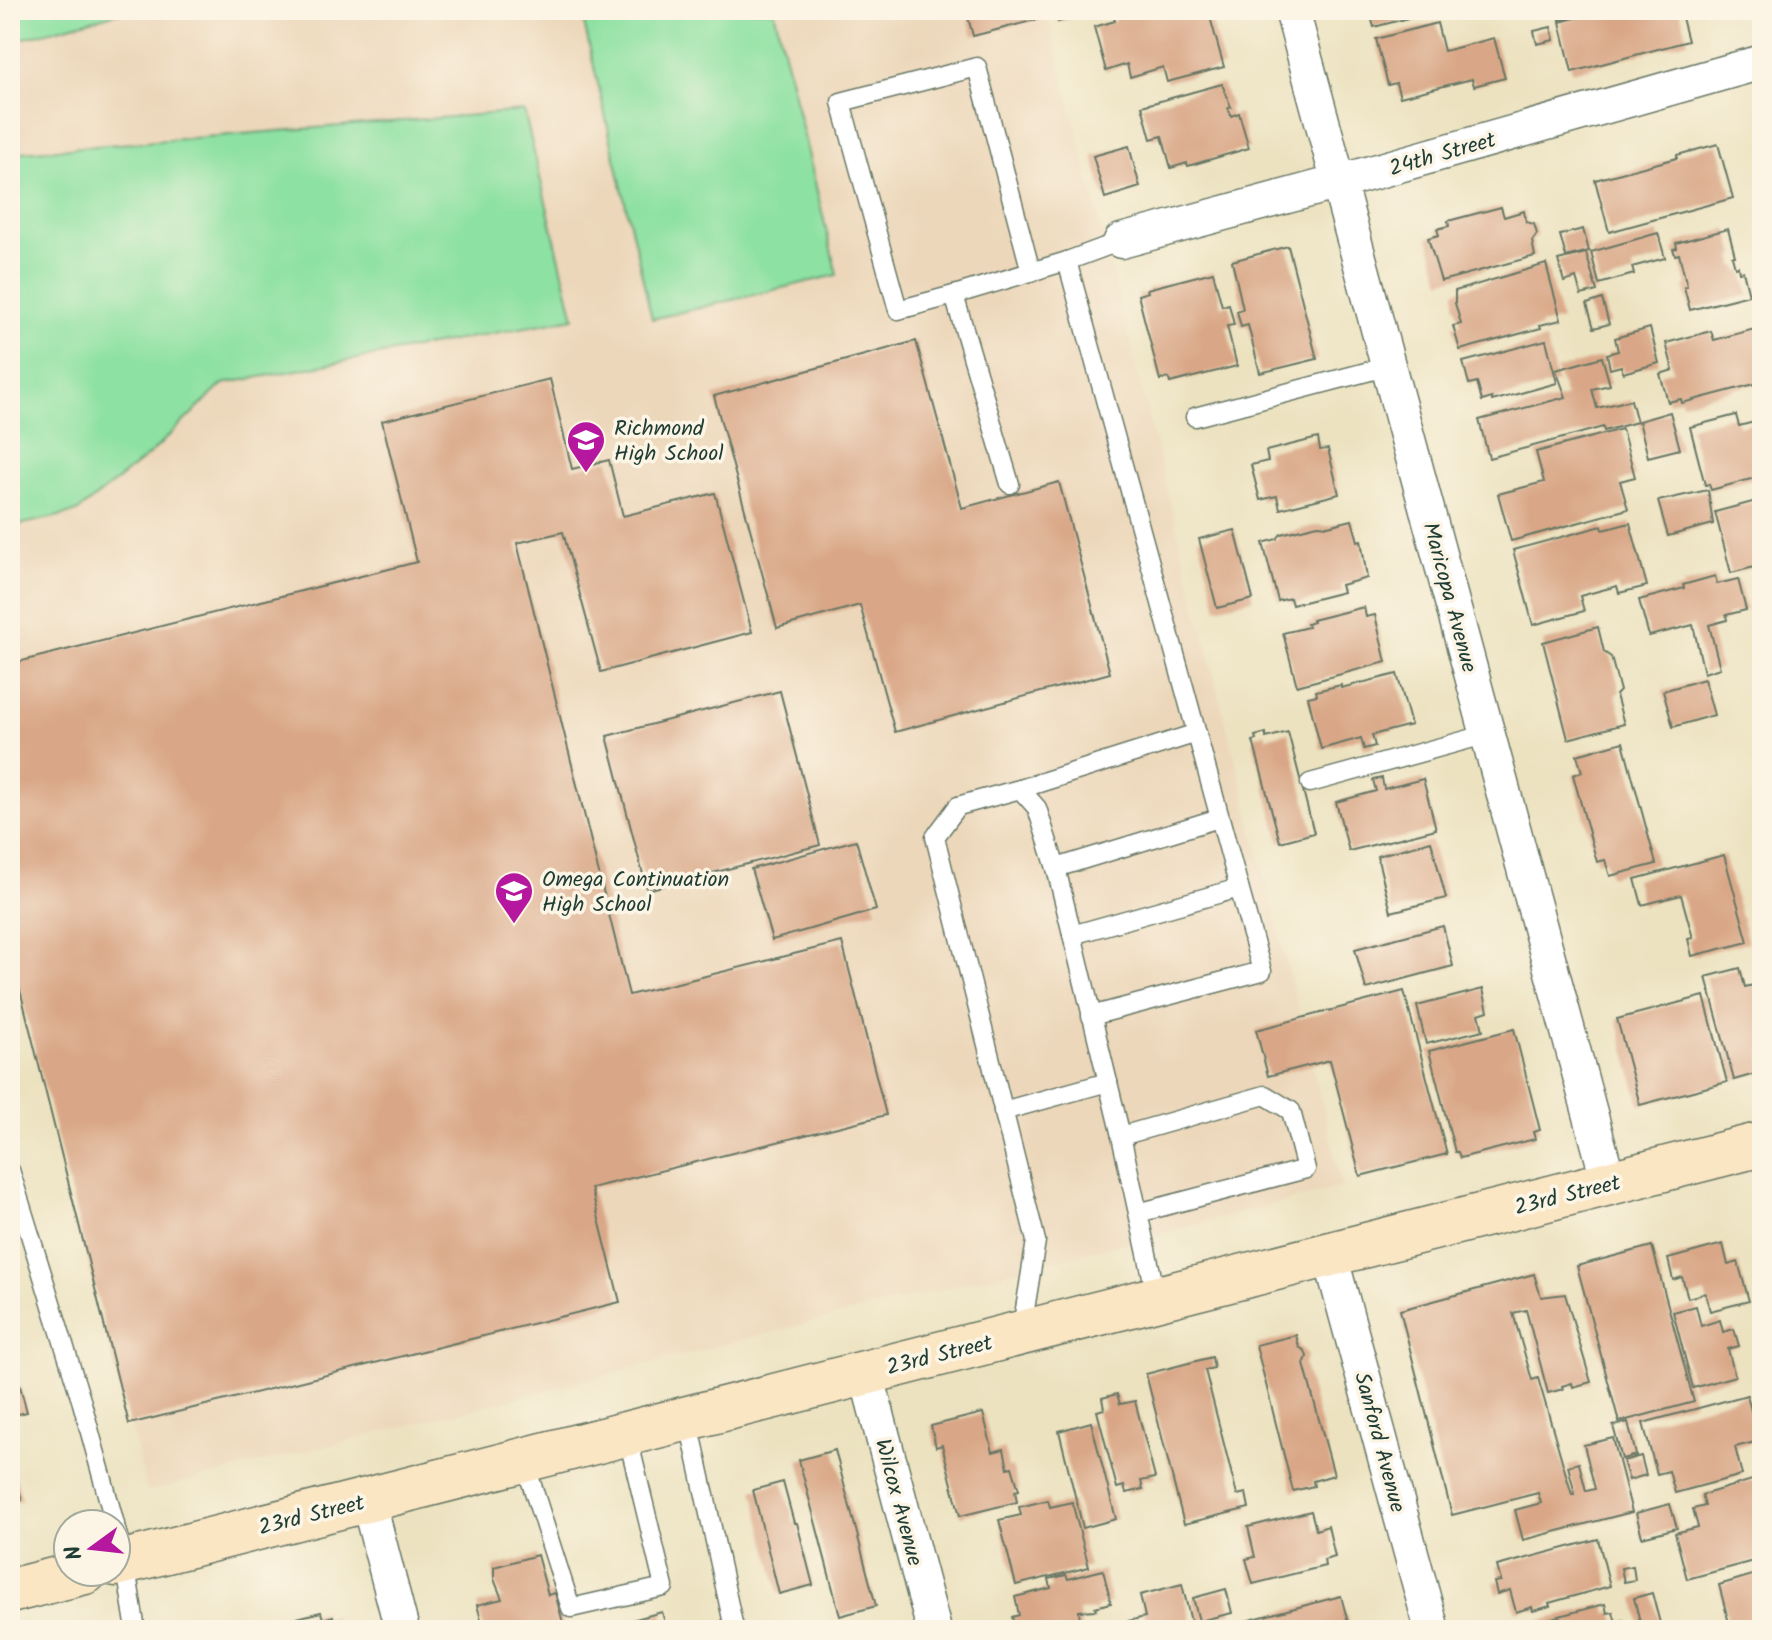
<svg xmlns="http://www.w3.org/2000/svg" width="1772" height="1640" viewBox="0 0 1772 1640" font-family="Kalam,sans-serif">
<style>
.built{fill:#ecd7ba}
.green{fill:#8de1a2;stroke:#568f6b;stroke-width:2}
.building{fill:#d9a787}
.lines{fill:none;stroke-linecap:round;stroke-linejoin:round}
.service-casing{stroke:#677765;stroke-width:21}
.minor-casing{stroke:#677765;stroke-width:37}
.secondary-casing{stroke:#677765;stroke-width:47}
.service{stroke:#fff;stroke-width:18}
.minor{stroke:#fff;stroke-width:34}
.secondary{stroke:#fbe6c4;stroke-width:44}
.labels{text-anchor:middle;stroke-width:7;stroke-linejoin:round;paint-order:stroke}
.street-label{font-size:22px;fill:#1f3d34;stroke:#fcf5e5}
.poi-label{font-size:22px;fill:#1f3d34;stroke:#fcf5e5;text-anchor:start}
</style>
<rect width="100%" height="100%" fill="#fcf5e5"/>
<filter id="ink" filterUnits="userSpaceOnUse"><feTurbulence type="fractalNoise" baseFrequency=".0125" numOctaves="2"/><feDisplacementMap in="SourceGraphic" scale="16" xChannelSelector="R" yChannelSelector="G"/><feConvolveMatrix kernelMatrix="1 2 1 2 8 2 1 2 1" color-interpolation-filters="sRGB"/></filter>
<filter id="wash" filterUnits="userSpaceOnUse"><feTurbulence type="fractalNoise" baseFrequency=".006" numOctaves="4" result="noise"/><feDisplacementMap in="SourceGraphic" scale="32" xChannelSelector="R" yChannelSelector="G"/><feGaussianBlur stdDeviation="1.8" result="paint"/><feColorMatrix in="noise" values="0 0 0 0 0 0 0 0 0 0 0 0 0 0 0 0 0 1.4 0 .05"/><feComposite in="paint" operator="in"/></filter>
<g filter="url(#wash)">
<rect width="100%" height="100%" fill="#ece2c0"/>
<path class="built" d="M10 10H1046L1343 1187 147 1492 10 937Z"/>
<g class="green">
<path d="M10 10H129L10 42Z"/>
<path d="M581 10H774L837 275 652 319Z"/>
<path d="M524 111 574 318 223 384 150 454 77 512 10 527V153Z"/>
</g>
<g id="blocks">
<g class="building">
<path d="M966 10H1046L1047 17 973 36Z"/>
<path d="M1055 10H1098V11L1058 22Z"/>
<path d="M1112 10H1208L1224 67 1167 82 1163 67 1130 77 1127 64 1106 71 1094 27 1115 21Z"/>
<path d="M1369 10H1435V11L1374 27Z"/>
<path d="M1558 10H1595V11L1560 20Z"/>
<path d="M1605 10H1680L1688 41 1572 72 1560 22Z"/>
<path d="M1437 23 1444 51 1494 38 1505 78 1474 86 1472 79 1400 97 1396 83 1388 85 1376 39Z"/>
<path d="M1551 27 1554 40 1537 44 1534 31Z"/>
<path d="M1222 84 1231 107 1228 108 1231 116 1239 113 1249 148 1188 166 1187 163 1171 168 1162 136 1151 139 1142 106Z"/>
<path d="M1718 144 1733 198 1609 232 1595 180 1677 158V155Z"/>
<path d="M1129 146 1140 187 1105 198 1093 156Z"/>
<path d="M1501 207 1504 217 1524 211 1526 222 1534 224 1537 234 1532 241 1535 256 1441 281 1428 238 1439 235 1437 229 1449 226 1448 221Z"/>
<path d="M1583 229 1589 251 1566 257 1560 235Z"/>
<path d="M1728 229 1735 256H1732L1735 267 1738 266 1739 272 1743 271 1749 295 1690 310 1684 287 1687 286 1679 254 1675 255 1673 249 1677 248 1676 243Z"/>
<path d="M1658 233 1665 258 1632 267 1634 274 1599 284 1591 252Z"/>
<path d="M1288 246 1317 359 1260 373 1248 325 1241 327 1237 311 1243 309 1232 261Z"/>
<path d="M1586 253 1597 291 1581 295 1576 278 1564 282 1558 260Z"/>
<path d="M1546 264 1561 320 1540 325 1541 328 1460 350 1453 326 1461 324 1455 303V291Z"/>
<path d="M1213 272 1222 306 1229 304 1234 325 1227 326 1237 366 1170 383 1169 378 1160 380 1138 295 1148 292 1147 289Z"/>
<path d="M1602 299 1609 324 1594 328 1587 304Z"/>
<path d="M1762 327V382L1682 403 1681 399 1668 402 1660 374 1673 370 1666 343 1711 331 1714 340Z"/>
<path d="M1650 328 1659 363 1623 373 1621 366 1610 369 1607 354 1618 351 1615 338Z"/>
<path d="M1546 340 1557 383 1492 401V398L1482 401 1477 382 1469 384 1463 362Z"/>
<path d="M916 341 962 508 1059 482 1110 673 895 732 860 605 777 628 714 396Z"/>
<path d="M1602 357 1610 385 1592 389 1597 408 1631 400 1637 422 1604 431 1603 427 1489 458 1479 420 1566 397 1556 370Z"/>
<path d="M550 379 572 469 609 460 623 516 715 493 752 632 601 672 563 532 517 543 629 995 842 942 886 1115 591 1188 620 1302 129 1424 10 950V664L417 562 382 421Z"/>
<path d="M1670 412 1680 449 1648 457 1639 421Z"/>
<path d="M1736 415 1739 426 1762 420V476L1711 490 1709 484 1705 485 1690 427Z"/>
<path d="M1622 429 1635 477 1620 481 1628 509 1511 541 1498 494 1544 482 1536 452Z"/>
<path d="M1318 438 1320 450 1328 449 1339 494 1280 509 1277 496 1260 500 1251 465 1268 461 1266 451Z"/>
<path d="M1708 490 1713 524 1668 536 1658 501Z"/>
<path d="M1760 500 1762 565 1731 573 1715 512Z"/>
<path d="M1352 520 1358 541 1361 540 1367 578 1341 585 1343 592 1292 605 1290 598 1278 601 1263 543 1277 539 1281 534 1318 525 1328 526Z"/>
<path d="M1630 523 1647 586 1619 593 1617 586 1580 596 1584 611 1533 625 1513 550 1602 526 1603 530Z"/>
<path d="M1235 530 1253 599 1217 608 1199 539Z"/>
<path d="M1715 576 1717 584 1738 579 1746 610 1726 615 1727 620 1709 625 1720 668 1704 673 1693 625 1649 636 1639 600 1684 588 1683 585Z"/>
<path d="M1364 607 1366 617 1375 615 1386 662 1297 686 1283 633 1308 627 1307 624 1313 622 1312 620Z"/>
<path d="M1598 627 1604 652 1611 657 1620 691 1616 695 1624 724 1568 739 1543 642Z"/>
<path d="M1397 674 1411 725 1372 735 1375 746 1364 749 1361 738 1321 749 1308 697 1317 695 1316 691 1341 685V688Z"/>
<path d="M1704 679 1714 715 1673 727 1663 691Z"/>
<path d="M780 691 820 845 647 890 607 736Z"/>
<path d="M1288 732 1314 833 1280 842 1253 741 1256 740 1255 736 1266 733V738Z"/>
<path d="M1623 742 1656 864 1610 876 1605 860 1597 862 1573 775 1582 772 1577 755Z"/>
<path d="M1382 778 1384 789 1423 779 1436 829 1349 851 1336 802 1376 791 1373 780Z"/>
<path d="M856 840 876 910 772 940 751 869Z"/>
<path d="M1431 841 1446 898 1391 912 1377 856Z"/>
<path d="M1724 855 1748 942 1692 956 1688 939 1693 938 1681 895 1642 905 1635 879Z"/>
<path d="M1443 926 1453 966 1366 989 1355 949Z"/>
<path d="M1740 968 1745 987 1762 983V1072L1734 1080 1706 977Z"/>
<path d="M1483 989 1488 1011 1479 1014 1483 1030 1426 1044 1417 1006Z"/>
<path d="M1404 991 1447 1154 1360 1176 1330 1060 1268 1076 1256 1030Z"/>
<path d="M1704 996 1727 1082 1640 1105 1617 1019Z"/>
<path d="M1514 1029 1540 1130 1533 1132 1535 1139 1460 1158 1458 1152H1455L1429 1051Z"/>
<path d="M1723 1244 1728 1265 1738 1262 1749 1301 1710 1311 1705 1293 1688 1298 1682 1277 1673 1280 1668 1259Z"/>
<path d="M1652 1246 1694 1402 1619 1422 1577 1266Z"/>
<path d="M1534 1274 1541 1297 1565 1294 1591 1382 1573 1387 1572 1383 1562 1386 1563 1389 1548 1393 1526 1310 1513 1313 1532 1380 1538 1378 1572 1495 1575 1494 1568 1466 1579 1463 1586 1491 1595 1489 1584 1445 1613 1438 1632 1512 1523 1540 1515 1510 1541 1503 1538 1493 1452 1515 1400 1310Z"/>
<path d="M1696 1306 1701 1326 1720 1320 1723 1332 1734 1329 1739 1346 1728 1349 1735 1376 1693 1388 1673 1312Z"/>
<path d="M1296 1335 1299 1347 1305 1351 1307 1357 1304 1364 1334 1475 1313 1481 1314 1486 1293 1491 1256 1345Z"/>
<path d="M10 1350 16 1370 10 1371Z"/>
<path d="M1212 1357 1214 1368 1205 1370 1237 1495 1246 1493 1249 1508 1184 1524 1146 1374Z"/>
<path d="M20 1386 27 1412 10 1416V1389Z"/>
<path d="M1117 1394 1120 1404 1135 1401 1155 1478 1141 1481 1143 1489 1126 1493 1124 1486 1117 1488 1097 1411 1104 1409 1102 1398Z"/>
<path d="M1747 1395 1759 1441 1735 1447 1742 1475 1675 1493 1669 1471 1657 1474 1643 1423Z"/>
<path d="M983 1413 993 1452 1004 1449 1008 1468 1012 1467 1019 1490 1015 1491 1017 1502 960 1516 942 1445 936 1447 931 1426Z"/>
<path d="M1091 1422 1116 1519 1083 1528 1059 1431Z"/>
<path d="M1628 1422 1636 1455 1622 1459 1613 1426Z"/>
<path d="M835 1450 876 1606 840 1616 799 1460Z"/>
<path d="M1641 1456 1646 1475 1629 1480 1623 1461Z"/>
<path d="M10 1458 22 1500 10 1503Z"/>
<path d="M1762 1477V1559L1687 1579 1675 1533 1698 1527 1693 1509 1705 1506 1702 1495Z"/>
<path d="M783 1482 794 1523H797L813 1585 779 1594 753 1490Z"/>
<path d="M1048 1500 1050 1507 1072 1502 1089 1567 1016 1585 999 1520 1021 1515 1019 1507Z"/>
<path d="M1670 1504 1677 1528 1642 1537 1636 1513Z"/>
<path d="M1311 1511 1316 1530 1328 1526 1335 1557 1324 1560 1325 1566 1253 1584 1246 1559 1255 1557 1248 1527Z"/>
<path d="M1598 1539 1610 1586 1549 1603 1550 1606 1533 1611 1532 1607 1516 1612 1510 1590 1497 1594 1494 1582 1501 1581 1497 1566Z"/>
<path d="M537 1555 548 1595 555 1593 565 1630H484L477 1605 502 1599 494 1579V1567Z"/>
<path d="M1633 1566 1635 1580 1624 1582 1621 1568Z"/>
<path d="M1103 1570 1111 1603 1095 1607 1096 1610 1079 1611 1081 1630H1016L1012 1617 1019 1615 1015 1597 1051 1588 1049 1579 1066 1575 1068 1579Z"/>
<path d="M1762 1572V1630L1735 1628 1733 1622 1729 1623 1719 1585Z"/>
<path d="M1182 1584 1193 1630H1130L1128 1621 1145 1617 1140 1595Z"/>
<path d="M1226 1589 1232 1613 1199 1621 1193 1598Z"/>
<path d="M1652 1593 1661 1627 1642 1630 1634 1598Z"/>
<path d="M1341 1596 1350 1630H1231L1230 1625Z"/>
<path d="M1605 1604 1607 1613 1613 1612 1616 1622 1623 1620 1626 1630H1522L1521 1626Z"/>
<path d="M321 1612 323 1619 333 1616 337 1630H286L295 1626 293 1619Z"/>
<path d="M662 1612 667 1630H598V1629Z"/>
</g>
</g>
</g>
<g filter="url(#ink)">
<use href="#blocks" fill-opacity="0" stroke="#677765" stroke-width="2"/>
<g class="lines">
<g class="service-casing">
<g id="service">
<path d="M1067 261 1262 971 1091 1016"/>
<path d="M954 295 898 310 841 102 977 67 1031 272"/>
<path d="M1195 417 1389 366"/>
<path d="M1010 484 954 295 1067 261 1121 241"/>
<path d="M1310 783 1488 734"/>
<path d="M1020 789 1197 733"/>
<path d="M1056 868 1219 818"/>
<path d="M1072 935 1239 888"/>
<path d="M1003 1111 1108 1082"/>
<path d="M10 1170 82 1403 115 1524"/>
<path d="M1138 1213 1306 1169 1291 1111 1265 1095 1121 1136 1157 1299"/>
<path d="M1021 1334 1036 1241 935 837 958 806 1020 789 1037 808 1056 868 1121 1136"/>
<path d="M688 1418 734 1628"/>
<path d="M524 1460 571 1608 664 1587 627 1434"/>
<path d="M116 1529 125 1562 136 1630"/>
</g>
</g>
<g class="minor-casing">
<g id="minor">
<path d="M1292 10 1609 1183"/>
<path d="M1121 241 1339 182 1762 62"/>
<path d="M1330 1255 1432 1630"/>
<path d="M866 1373 934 1630"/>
<path d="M368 1500 402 1630"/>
</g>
</g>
<g class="secondary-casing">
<g id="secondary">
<path d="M116 1564 1762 1144"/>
<path d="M10 1591 85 1572"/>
</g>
</g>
<use href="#service" class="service"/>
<use href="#minor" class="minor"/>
<use href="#secondary" class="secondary"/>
</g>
</g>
<defs>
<g id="school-pin" transform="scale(2)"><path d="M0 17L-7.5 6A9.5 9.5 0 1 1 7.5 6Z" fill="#b5179e" stroke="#fcf5e5"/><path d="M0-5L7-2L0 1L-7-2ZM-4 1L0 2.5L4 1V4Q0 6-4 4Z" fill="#fff"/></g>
</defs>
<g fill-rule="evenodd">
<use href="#school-pin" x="586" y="440"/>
<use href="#school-pin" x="514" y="891"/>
</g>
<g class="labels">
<g class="street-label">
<text transform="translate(1442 153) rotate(-16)" y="8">24th Street</text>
<text transform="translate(1451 597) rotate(75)" y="8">Maricopa Avenue</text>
<text transform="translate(1567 1194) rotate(-14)" y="8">23rd Street</text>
<text transform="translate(939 1354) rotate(-14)" y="8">23rd Street</text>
<text transform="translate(1381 1442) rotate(75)" y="8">Sanford Avenue</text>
<text transform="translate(900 1502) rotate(75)" y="8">Wilcox Avenue</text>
<text transform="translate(311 1514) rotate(-14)" y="8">23rd Street</text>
</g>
<g class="poi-label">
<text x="614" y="435">Richmond<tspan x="614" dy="25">High School</tspan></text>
<text x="542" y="886">Omega Continuation<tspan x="542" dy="25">High School</tspan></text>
</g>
</g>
<rect width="1772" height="1640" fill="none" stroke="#fcf5e5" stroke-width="40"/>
<g transform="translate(92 1548) rotate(255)"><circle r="38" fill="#fcf5e5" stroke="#a4ab9e" stroke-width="2"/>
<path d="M0-6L14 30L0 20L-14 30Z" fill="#b5179e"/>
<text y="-12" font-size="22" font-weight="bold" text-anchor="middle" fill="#1f3d34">N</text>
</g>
</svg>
